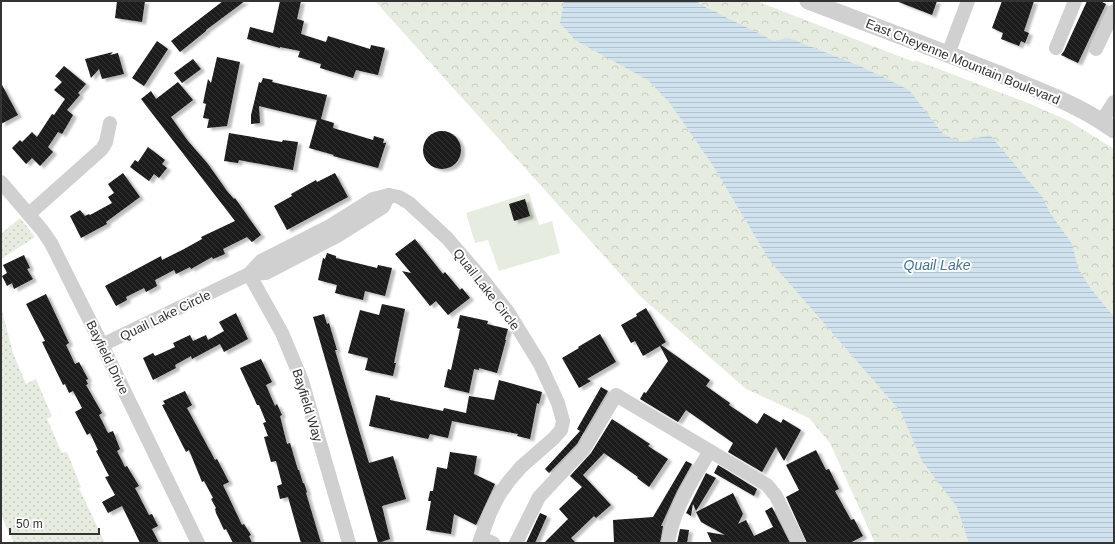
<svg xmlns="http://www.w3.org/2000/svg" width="1115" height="544" viewBox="0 0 1115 544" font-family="Arial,sans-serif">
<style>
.grass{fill:url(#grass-dots)}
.forest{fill:url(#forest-crowns)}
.garden{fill:#e6ecdf}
.water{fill:url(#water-rules)}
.building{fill:url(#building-back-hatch);filter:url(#shadow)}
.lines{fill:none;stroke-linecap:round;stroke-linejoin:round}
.minor{stroke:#d0d0d0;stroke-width:14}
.tertiary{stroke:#d0d0d0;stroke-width:17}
.labels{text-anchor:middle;stroke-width:4;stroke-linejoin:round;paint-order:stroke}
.street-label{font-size:13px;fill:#333;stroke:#fff}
.water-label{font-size:14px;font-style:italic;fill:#3f7597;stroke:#fff}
</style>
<defs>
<pattern id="grass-dots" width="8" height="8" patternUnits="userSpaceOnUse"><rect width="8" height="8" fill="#e6ecdf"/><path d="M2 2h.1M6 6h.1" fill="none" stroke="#c6cbc0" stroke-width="1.8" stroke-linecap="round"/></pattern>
<pattern id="forest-crowns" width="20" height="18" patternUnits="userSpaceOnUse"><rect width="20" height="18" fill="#e6ecdf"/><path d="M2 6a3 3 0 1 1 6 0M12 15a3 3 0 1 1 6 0" fill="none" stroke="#c6cbc0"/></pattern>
<pattern id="water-rules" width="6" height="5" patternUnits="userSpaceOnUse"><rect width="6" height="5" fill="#cfe2ee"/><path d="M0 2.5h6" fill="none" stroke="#b2c2cd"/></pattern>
<pattern id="building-back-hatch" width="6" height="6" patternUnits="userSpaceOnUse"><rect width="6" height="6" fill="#1a1a1a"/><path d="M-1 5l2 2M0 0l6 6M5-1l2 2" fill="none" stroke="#333"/></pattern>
<filter id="shadow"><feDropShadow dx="4" dy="2.5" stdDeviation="1" flood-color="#0004"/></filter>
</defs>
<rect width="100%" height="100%" fill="#fff"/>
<g class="grass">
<path d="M20 218 35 237 1 259V234Z"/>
<path d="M1 307 13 353 26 384 36 379 52 416 47 419 62 453 67 452 81 487 79 488 105 543H14L1 515Z"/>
</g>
<path class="forest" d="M375 1H756L914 62 915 60 1028 103 1069 121 1114 149V543H875L830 443 809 418 746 389 640 296Z"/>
<path class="garden" d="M529 193 539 225 552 221 560 253 499 271 488 240 475 243 466 213Z"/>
<path class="water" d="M564 1H697L701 5 774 41 789 38 860 66 909 90 943 134 960 142 990 135 1043 198 1050 213 1072 244 1078 268 1091 289 1114 317V543H969L957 507 922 461 901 412 770 261 712 164 669 102 648 80 575 40 560 23Z"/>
<g class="building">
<path d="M117 1H145L142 22 115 18Z"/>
<path d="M223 1H245L206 30V31L180 52 171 41Z"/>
<path d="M280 1H301L297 19 304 21 301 34 326 42 328 36 370 49 371 45 385 48 378 75 356 70 353 78 320 68 321 64 298 57 300 51 280 47V48L247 39 250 27 273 33Z"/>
<path d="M896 1H937L932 15Z"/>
<path d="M1002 1H1034L1024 31 1029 33 1025 43 1021 41 1019 46 1001 39 1003 33 992 28Z"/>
<path d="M1087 1H1100L1106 4 1078 63 1061 55 1064 51Z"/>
<path d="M157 41 168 49 144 86 132 78Z"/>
<path d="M113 52 110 55 118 53 124 74 102 79 99 69 91 78 85 59Z"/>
<path d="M217 57 240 62 227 126 207 128 209 119 203 118 206 104 203 103 208 79 211 83Z"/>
<path d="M193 59 201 69 182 83 174 73Z"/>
<path d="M64 66 86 84 78 93 80 95 67 110 73 115 68 124 62 134 58 132 48 147 53 152 40 166 32 158 26 164 12 148 20 140 22 142 32 132 37 137 52 114 54 115 65 99 54 90 62 82 55 76Z"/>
<path d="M263 78 273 80 272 82 327 95 321 119 334 123 333 128 373 140 374 136 384 139 383 143H386L378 168 333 156 334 155 309 148 317 120 259 106 260 123 251 124V115L259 82 261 83Z"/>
<path d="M178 82 193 100 171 117 188 141 208 164 227 191 234 199 235 198 261 235 252 242 247 237 223 249 225 254 213 259 212 257 191 269 190 267 176 274 174 270 155 280 157 286 146 292 144 288 126 297 127 300 116 306 105 286 161 256 162 260 184 249 202 239 201 237 235 221 141 99 151 91 156 99Z"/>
<path d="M1 83 18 115 1 124Z"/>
<circle cx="442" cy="150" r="19"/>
<path d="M229 133 282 142 283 140 298 142 293 170 239 160 238 163 224 161Z"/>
<path d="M148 147 165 160 162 164 167 168 159 178 154 174 149 181 130 167 135 160 138 162Z"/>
<path d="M123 173 140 197 106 222 107 224 81 238 70 216 80 210 85 216 89 214 90 215 112 203 108 197 114 193 108 184Z"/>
<path d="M335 173 348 197 287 230 274 206 292 196 291 194 316 180 317 182Z"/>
<path d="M525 199 530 216 514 221 509 204Z"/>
<path d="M415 239 443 274 445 272 460 290 462 288 470 298 448 315 436 301 430 306 402 271 411 273 395 254Z"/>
<path d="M327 253 336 256V258L377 268 378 265 392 268 385 296 365 291 363 300 335 293 337 285 318 280 323 258 325 259Z"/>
<path d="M24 255 30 268 27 269 33 279 14 289 12 283 7 286 2 276 7 273 3 265Z"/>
<path d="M46 294 69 343 66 345 75 364 79 362 88 379 86 380 88 384 86 385 102 413 99 415 108 433 113 431 120 449 117 451 125 467 127 466 139 486 135 488 149 515 152 514 158 526 152 529 159 543H140L122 506 108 513 102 502 115 495 105 477 109 476 96 451 98 450 90 433 87 435 75 412 82 408 73 391 69 393 65 384 63 385 42 342 45 341 26 304Z"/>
<path d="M382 304 405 309 394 363H396L393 376 365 370 368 358 348 353 360 310 379 315Z"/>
<path d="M646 308 666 342 661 345 710 380 706 386 730 403 729 405 757 424 764 413 781 423 783 419 801 430 784 461 776 447 762 472 728 452 733 443 686 410 678 422 640 399 644 392 646 393 668 361 660 346 643 356 635 341 631 343 621 325 637 316 636 314Z"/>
<path d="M236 313 248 339 224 352 220 344 192 359 191 356 175 365 176 368 153 380 143 358 153 353 155 356 175 347 173 343 190 335 193 341 206 335 208 340 224 331 219 322Z"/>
<path d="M324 314 327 324 329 323 337 350H335L337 357 369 463 393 456 406 499 382 506 390 539 378 543 313 317Z"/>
<path d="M460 315 488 321 487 324 508 329 505 340H506L497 373 479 368V370L474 369 469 393 444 387 448 369 451 370 460 329 457 328Z"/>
<path d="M600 334 616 362 587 379 591 381 579 388 562 358 579 348 578 347Z"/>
<path d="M261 359 272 382 266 385 275 406 277 404 282 415 280 416 287 444 290 443 298 470H299L303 483H304L307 492 306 493 321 543H301L288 497 280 499 277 486 282 484 276 461 271 462 264 437 268 436 263 423 266 422 259 405H257L240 368Z"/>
<path d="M499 380 542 392 539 404 537 403 530 439 517 436 518 434 452 421 448 438 430 434 428 439 369 426 376 395 390 398V400L443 411 444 408 466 413 469 396 494 400Z"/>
<path d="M601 387 608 391 577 444 549 473 545 469 580 431 577 429Z"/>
<path d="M185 391 192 405 187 408 215 460 217 459 229 482 223 485 242 525 244 524 251 535 249 536 252 543H233L226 529 224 530 216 513 215 509 216 508 211 499 213 498 204 481 202 482 189 450 186 452 162 405 165 404 163 401Z"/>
<path d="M612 419 650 444 648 446 668 459 649 487 637 478 638 477 604 453 583 475 611 505 596 518 594 516 571 538 576 543H544L568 519 559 509 582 487 570 476 591 453Z"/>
<path d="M816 450 826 470 829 469 839 489 835 491 851 520 854 519 863 536 850 543H807L786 497 799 490 786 465Z"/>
<path d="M450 452 477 456 474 474 495 484 476 525 454 514 451 534 426 530 431 501H428L430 491H433L437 467 447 469Z"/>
<path d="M686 461 692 464 677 491 661 526H663L660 543H614L613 520 653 517Z"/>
<path d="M718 465 757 489 754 496 714 473Z"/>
<path d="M706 473 716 478 696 511 693 504 691 516 686 513Z"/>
<path d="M733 493 743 514 738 524 746 520 754 536 773 527 765 511 772 507 790 543H712L707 532 725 535 701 522 696 512Z"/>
<path d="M540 513 547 516 535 543H526Z"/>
<path d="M680 529 689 530 687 543H677Z"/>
</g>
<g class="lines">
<g class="minor">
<path d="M1056 48 1075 1"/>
<path d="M1096 49 1114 11"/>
<path d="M948 54 968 1"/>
<path d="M1102 121 1114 102"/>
<path d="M1 182 42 230 51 243 102 345 198 543"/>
<path d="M29 214 102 149 106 142 110 123"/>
<path d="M249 274 282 333 302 381 349 543"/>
<path d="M249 274 266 273 337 236 383 207 389 195"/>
<path d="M102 345 249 274 261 261 330 226 373 199 389 195 399 197 409 203 447 238 484 281 508 312 540 364 558 403 563 421 561 430 554 438 521 467 509 481 499 495 490 513 479 543"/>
<path d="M481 538 493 543"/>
<path d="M516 543 539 497 584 449 616 395 767 485 776 496 799 543"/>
<path d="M668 543C674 508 692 480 710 451"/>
</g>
<path class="tertiary" d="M808 1C872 25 936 49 999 74 1038 90 1080 105 1114 130"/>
</g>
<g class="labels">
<g class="street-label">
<text transform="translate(963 61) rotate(22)" y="5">East Cheyenne Mountain Boulevard</text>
<text transform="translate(487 289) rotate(52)" y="5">Quail Lake Circle</text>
<text transform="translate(165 315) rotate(-26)" y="5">Quail Lake Circle</text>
<text transform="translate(108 357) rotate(64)" y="5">Bayfield Drive</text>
<text transform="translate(308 405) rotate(73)" y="5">Bayfield Way</text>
</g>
<g class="water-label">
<text x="937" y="270">Quail Lake</text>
</g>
</g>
<rect width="1115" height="544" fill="none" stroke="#333333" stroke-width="4"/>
<path d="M10 528v6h89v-6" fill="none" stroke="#333333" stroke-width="2"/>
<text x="16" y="528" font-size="12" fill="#333333" stroke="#ffffff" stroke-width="3" paint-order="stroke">50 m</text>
</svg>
